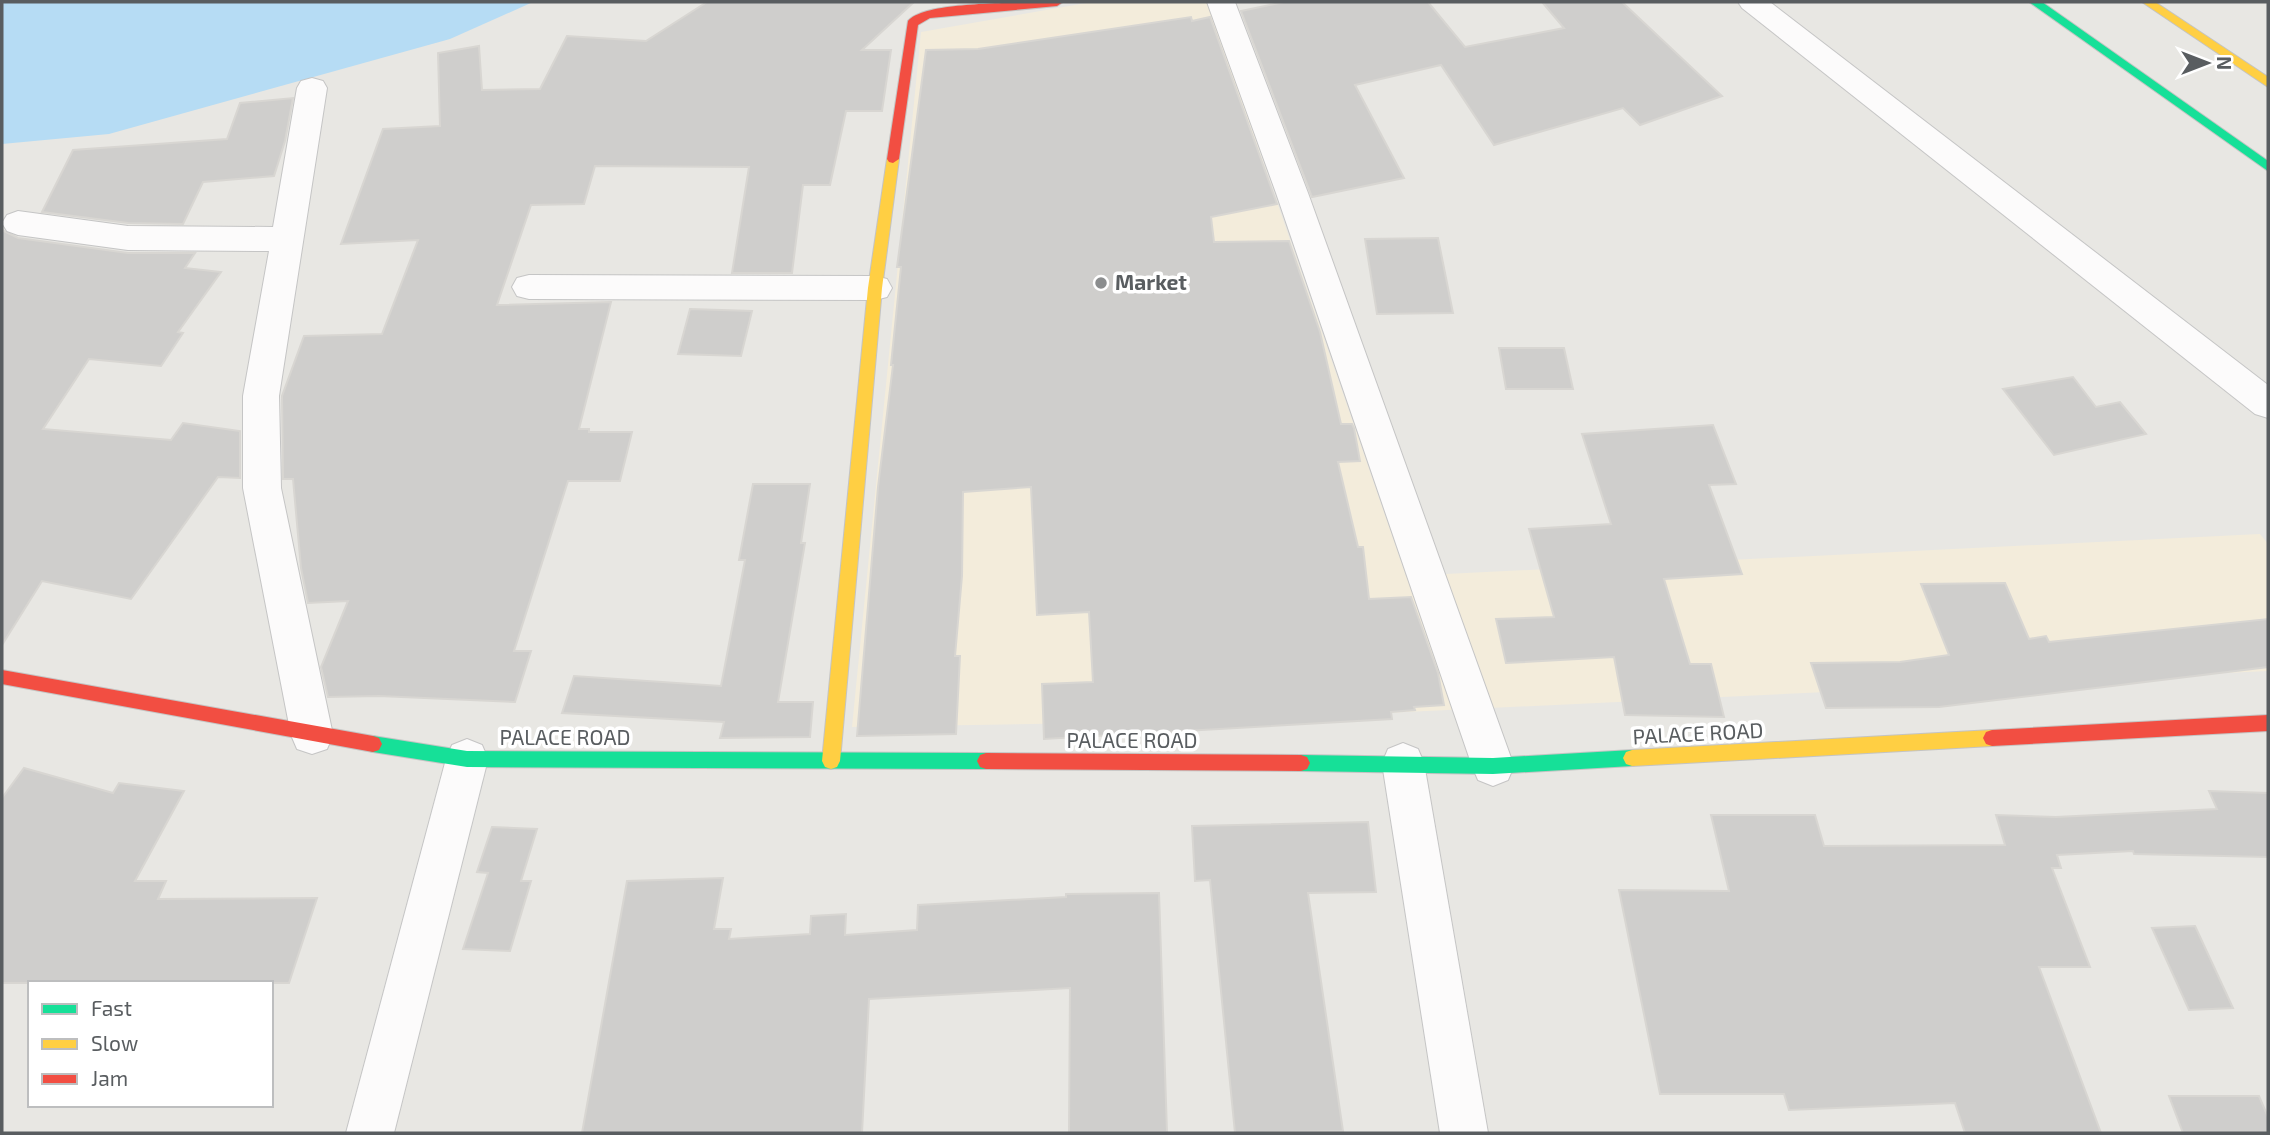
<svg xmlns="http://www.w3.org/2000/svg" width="2270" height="1135" viewBox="0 0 2270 1135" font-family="'Exo 2',sans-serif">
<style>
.commercial{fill:#f3ecdb}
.water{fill:#b6dcf4}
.building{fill:#cfcecc;stroke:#d8d6d2;stroke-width:2}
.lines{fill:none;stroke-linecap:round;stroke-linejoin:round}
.street-casing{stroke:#c5c5c5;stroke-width:2}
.fast-casing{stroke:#c4c4c3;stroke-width:2}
.slow-casing{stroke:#c4c4c3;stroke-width:2}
.jam-casing{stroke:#c4c4c3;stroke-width:2}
.street{fill:#fcfbfb;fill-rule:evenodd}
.fast{fill:#16e098;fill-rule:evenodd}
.slow{fill:#ffcf43;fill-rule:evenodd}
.jam{fill:#f24e42;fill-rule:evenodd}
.poi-dot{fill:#8b8d8e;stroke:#fff;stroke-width:2.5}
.labels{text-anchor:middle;stroke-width:7;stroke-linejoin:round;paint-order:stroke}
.poi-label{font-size:21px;font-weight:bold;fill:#595d60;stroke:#fff;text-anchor:start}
.street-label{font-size:21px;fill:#595d60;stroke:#fff}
</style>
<rect width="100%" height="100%" fill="#e8e7e3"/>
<path class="commercial" d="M1092 2H1208L1406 576 2260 534 2268 544V671L1219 721 852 727 921 32Z"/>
<path class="water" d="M2 2H533L450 39 109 134 2 144Z"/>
<g class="building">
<path d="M707 2H914L862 50H891L882 111H846L830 185H803L792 273H732L749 167 595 166 584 204 531 205 497 305 611 302 579 429H589V432H632L620 481H568L514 651H531L515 702 379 696 328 697 321 667 348 601 308 603 301 568 293 479H283L282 396 304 336 382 334 418 240 341 244 383 129 440 126 438 53 479 46 482 90 540 89 567 36 646 41Z"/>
<path d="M1284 2H1428L1465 47 1564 28 1542 2H1622L1722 96 1640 125 1623 108 1494 145 1441 65 1355 85 1404 178 1312 197 1241 11Z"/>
<path d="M1191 17 1192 21 1210 17 1277 204 1211 217 1214 242 1289 241 1320 332 1341 424H1352L1354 428 1360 461 1338 462 1358 547H1363L1369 599 1411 597 1438 673 1444 705 1414 707 1415 710 1391 712 1392 719 1044 739 1042 684 1093 682 1089 612 1037 615 1031 487 963 492 962 576 955 656H960L956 734 857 736 878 487 893 365H891L901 267H897L926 50 978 49Z"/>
<path d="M293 98 285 141 274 176 203 182 183 224 128 223 42 212 73 150 227 139 240 103Z"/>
<path d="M2 230 18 238 128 253H195L185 268 221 272 178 332 183 333 161 366 89 359 43 429 171 440 183 423 240 431V478L218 477 131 599 42 581 2 645Z"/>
<path d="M1438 238 1453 313 1377 314 1365 239Z"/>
<path d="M690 309 752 311 741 356 678 354Z"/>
<path d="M1499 348H1564L1573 389H1506Z"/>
<path d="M2073 377 2096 407 2120 402 2146 434 2054 455 2003 389Z"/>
<path d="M1713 425 1736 484 1709 485 1742 574 1664 579 1690 664H1711L1724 717 1625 715 1614 657 1506 663 1496 619 1554 617 1529 529 1611 524 1582 434Z"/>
<path d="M753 484H810L801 543H805L778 702H813L810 737 720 738 724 722 562 713 574 676 721 686 745 560H739Z"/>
<path d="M2005 583 2029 639 2046 636 2049 642 2268 619V667L1939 707 1826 708 1811 663 1900 662 1949 655 1921 584Z"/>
<path d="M24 768 113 793 119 783 184 791 135 881H166L158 899 317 898 289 983H2V798Z"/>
<path d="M2209 791 2268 793V857L2134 854 2133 851 2057 855 2061 868H2052L2090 967H2039L2101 1133H1965L1955 1103 1789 1110 1784 1094H1660L1619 890 1729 891 1711 815H1815L1824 846 2005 845 1996 815 2056 817 2217 809Z"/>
<path d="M1368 822 1376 892 1308 893 1343 1131 1235 1133 1210 880 1195 881 1192 826Z"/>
<path d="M492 827 537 829 521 881H531L510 951 463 949 488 873 477 872Z"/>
<path d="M723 878 714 929H731L729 939 810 934 811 916 846 914 845 935 917 930 918 905 1066 897V894L1159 893 1167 1132 1069 1133 1070 988 869 999 862 1133H582L627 881Z"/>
<path d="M2195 926 2233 1008 2189 1010 2152 928Z"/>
<path d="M2169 1096H2259L2268 1117V1133H2183Z"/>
</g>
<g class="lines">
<g class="street-casing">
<g id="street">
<path d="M1207 2H1235L1308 193 1514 766 1508 780 1493 786 1478 780 1472 766 1276 193Z"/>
<path d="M1738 2H1770L2268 385V418L2255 414 1742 8Z"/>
<path d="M312 78 323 81 327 88 279 396 281 488 333 735 327 749 312 754 297 749 291 735 243 488V396L269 251 128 250 18 235 7 231 2 223 7 215 18 211 128 226 273 227 297 88 301 81Z"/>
<path d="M529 275 875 276 887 279 892 288 887 297 875 300 529 299 517 296 512 287 517 278Z"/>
<path d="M467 739 482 745 488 759 394 1133H346L446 759 452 745Z"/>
<path d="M1403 743 1418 749 1424 763 1488 1133H1440L1382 763 1388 749Z"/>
</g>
</g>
<g class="fast-casing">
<g id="fast">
<path d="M2029 2H2042L2268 161V171Z"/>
<path d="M373 736 467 751 986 753 992 755 995 761 992 767 986 769 467 767 373 752 367 750 364 744 367 738Z"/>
<path d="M1632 750 1638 752 1641 758 1638 764 1632 766 1493 774 1301 771 1295 769 1292 763 1295 757 1301 755 1493 758Z"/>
</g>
</g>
<g class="slow-casing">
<g id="slow">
<path d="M2142 2H2155L2268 77V87Z"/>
<path d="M893 155 899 159 882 288 840 761 837 767 831 769 825 767 822 761 868 288 887 159Z"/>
<path d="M1992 730 1998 732 2001 738 1998 744 1992 746 1632 766 1626 764 1623 758 1626 752 1632 750Z"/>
</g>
</g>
<g class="jam-casing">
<g id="jam">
<path d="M1021 2H1063L1057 6 930 18 918 25 899 159 893 163 889 162 887 159 908 21C923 3 995 4 1021 2Z"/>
<path d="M2 670 373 736 379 738 382 744 379 750 373 752 2 684Z"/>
<path d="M2268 715V731L1992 746 1986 744 1983 738 1986 732 1992 730Z"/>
<path d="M986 753 1301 755 1307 757 1310 763 1307 769 1301 771 986 769 980 767 977 761 980 755Z"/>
</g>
</g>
<use href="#street" class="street"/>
<use href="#fast" class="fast"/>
<use href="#slow" class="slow"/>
<use href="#jam" class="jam"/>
</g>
<circle class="poi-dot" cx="1101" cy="283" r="7"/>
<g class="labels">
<g class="poi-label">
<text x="1115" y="290">Market</text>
</g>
<g class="street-label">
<text transform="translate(1698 734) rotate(-3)" y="7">PALACE ROAD</text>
<text x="565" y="745">PALACE ROAD</text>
<text x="1132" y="748">PALACE ROAD</text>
</g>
</g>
<rect width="2270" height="1135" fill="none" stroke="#595d60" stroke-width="7"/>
<rect x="28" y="981" width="245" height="126" fill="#ffffff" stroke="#bdbebf" stroke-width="2"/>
<rect x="42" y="1004" width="35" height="10" fill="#16e098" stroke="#bdbebf" stroke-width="2"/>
<text x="91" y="1016" font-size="21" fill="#595d60">Fast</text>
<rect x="42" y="1039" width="35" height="10" fill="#ffcf43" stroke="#bdbebf" stroke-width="2"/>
<text x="91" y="1051" font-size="21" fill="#595d60">Slow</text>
<rect x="42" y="1074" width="35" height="10" fill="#f24e42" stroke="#bdbebf" stroke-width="2"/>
<text x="91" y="1086" font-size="21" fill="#595d60">Jam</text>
<g transform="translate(2207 63) rotate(90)" stroke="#ffffff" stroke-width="5" paint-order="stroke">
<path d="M0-5L12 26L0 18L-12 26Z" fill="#595d60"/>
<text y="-10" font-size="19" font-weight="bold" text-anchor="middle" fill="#595d60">N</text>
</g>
</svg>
